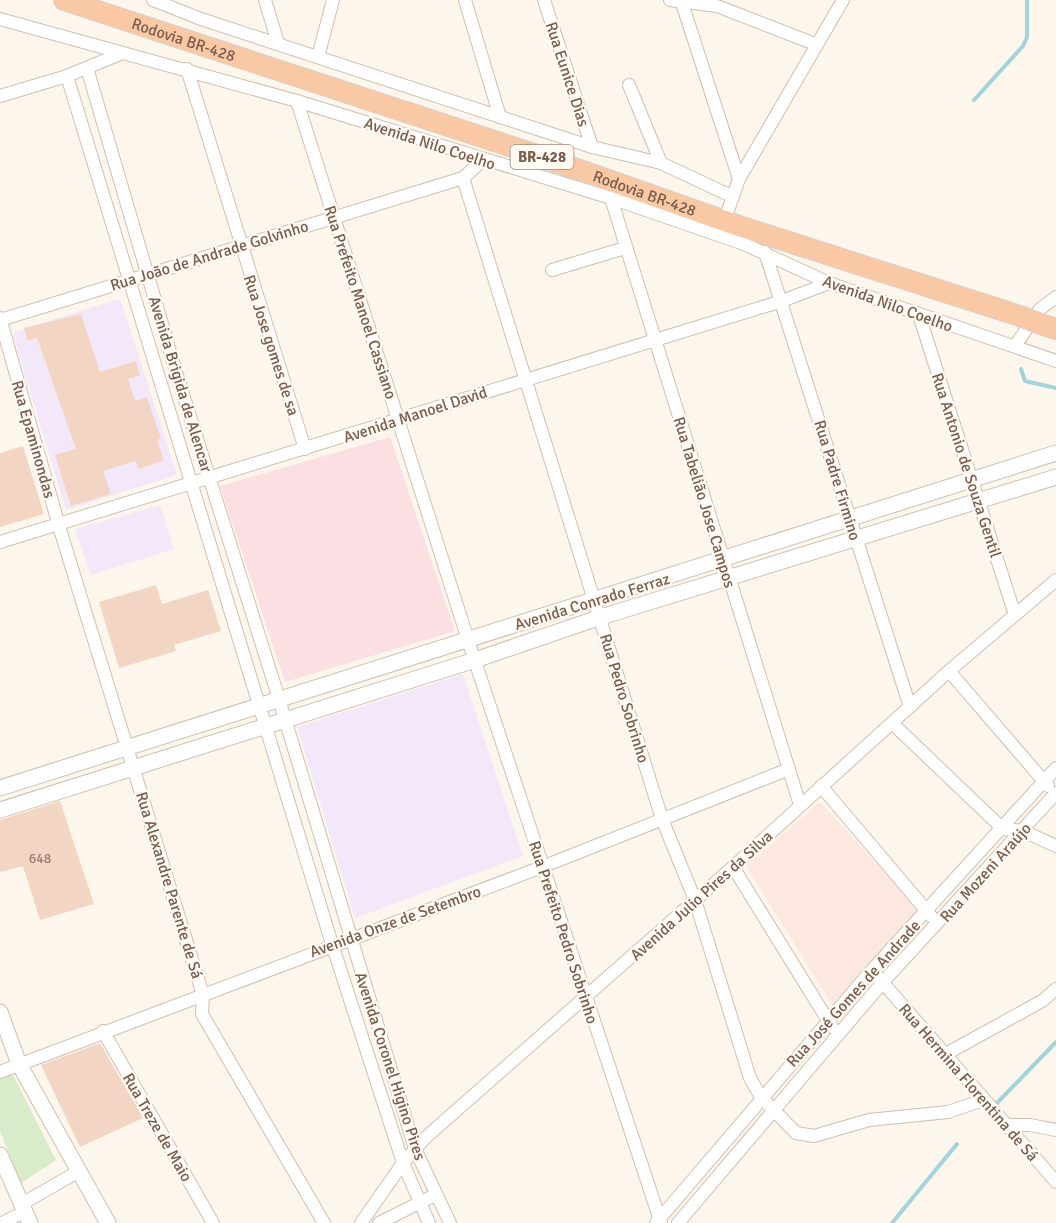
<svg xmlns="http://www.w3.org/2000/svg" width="1056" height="1223" viewBox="0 0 1056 1223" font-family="Signika,sans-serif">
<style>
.commercial{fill:#fde8e0}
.education{fill:#f3e8fa}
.medical{fill:#fbdfe3}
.green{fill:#d8ecc9}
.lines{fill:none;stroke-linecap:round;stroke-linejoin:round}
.stream{stroke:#a5d3da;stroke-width:4}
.building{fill:#f3d5c3}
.minor-casing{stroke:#d1beb0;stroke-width:14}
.tertiary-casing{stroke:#d1beb0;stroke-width:17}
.trunk-casing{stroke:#dad1cd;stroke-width:22}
.minor{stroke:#fff;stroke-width:12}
.tertiary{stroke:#fff;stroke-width:15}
.trunk{stroke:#f9c8a4;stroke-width:20}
.trunk-bridge-casing{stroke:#dad1cd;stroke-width:22;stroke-linecap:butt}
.trunk-bridge{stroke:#f9c8a4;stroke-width:20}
.labels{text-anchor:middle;stroke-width:4.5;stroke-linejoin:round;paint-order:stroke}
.number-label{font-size:14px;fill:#987a6a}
.shield{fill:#fffaf3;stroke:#a28b7f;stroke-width:1.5}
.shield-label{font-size:15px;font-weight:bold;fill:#7a5c4d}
.street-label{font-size:16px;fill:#7a5c4d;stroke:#fffaf3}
</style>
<rect width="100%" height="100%" fill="#fdf6ec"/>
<path class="commercial" d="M820 802 920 911 833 1006 746 866Z"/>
<g class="education">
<path d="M118 299 121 301 177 475 66 510 13 335 14 332Z"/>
<path d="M160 505 174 549 91 575 75 529Z"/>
<path d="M463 674 523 856 355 918 297 727Z"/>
</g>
<path class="medical" d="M390 437 455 631 285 682 220 486Z"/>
<path class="green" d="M11 1071 56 1160 21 1183 0 1131V1076Z"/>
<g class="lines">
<g class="stream">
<path d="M974 100 1023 46 1027 37V0"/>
<path d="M1021 369 1025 381 1056 388"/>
<path d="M997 1103 1056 1042"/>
<path d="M892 1223 957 1144"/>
</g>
</g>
<g class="building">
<path d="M81 314 100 372 136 361 140 375 128 379 135 401 147 397 161 439 157 440 164 460 139 469 136 461 103 471 111 494 71 506 55 455 76 449 37 338 28 341 24 328Z"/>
<path d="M23 446 44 514 0 527V453Z"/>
<path d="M156 585 162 604 208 590 221 631 174 645 176 651 119 668 99 602Z"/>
<path d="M60 801 94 904 40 920 23 866 0 872V820Z"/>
<path d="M100 1043 143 1118 80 1147 41 1065Z"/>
</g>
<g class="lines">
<g class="minor-casing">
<g id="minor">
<path d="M153 0 201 19 592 147 661 163 733 197"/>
<path d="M265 0 278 43"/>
<path d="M465 0 500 117"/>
<path d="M544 0 592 147"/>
<path d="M670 0 717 6 815 44"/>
<path d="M681 0 739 179"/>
<path d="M0 19 297 101 611 198 744 244 829 283 1056 361"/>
<path d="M318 57 333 0"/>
<path d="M87 68 177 375 279 699 415 1149 450 1223"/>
<path d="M187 69 305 449"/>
<path d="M67 76 332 944 403 1163 429 1223"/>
<path d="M629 85 661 163"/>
<path d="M0 96 67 76 120 54"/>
<path d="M297 101 468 640 661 1223"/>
<path d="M463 178 662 819 695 900 750 1078 761 1097 796 1133 814 1136 869 1120 948 1112 983 1100"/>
<path d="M611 198 800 805"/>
<path d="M725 219 739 179 843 0"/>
<path d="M765 252 910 707"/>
<path d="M552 270 625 248"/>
<path d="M919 315 1015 615"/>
<path d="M0 318 59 526 203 995 202 1014 324 1223"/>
<path d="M0 320 463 178 483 160"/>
<path d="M1015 346 1040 309 1056 297"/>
<path d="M0 542 782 301 829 283"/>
<path d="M949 671 1048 786"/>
<path d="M892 723 1003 829 1023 831 1056 846"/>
<path d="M821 786 931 916"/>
<path d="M733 867 832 1027"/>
<path d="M878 977 1056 1182"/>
<path d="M103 1031 213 1223"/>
<path d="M944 1055 1042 1001 1056 989"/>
<path d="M0 1072 542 867 789 769"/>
<path d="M1005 1125H1030L1056 1130"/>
<path d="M20 1205 79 1171"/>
<path d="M2 1223 24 1212"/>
<path d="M361 1223 403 1163 425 1138 733 867 949 671 1056 580"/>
<path d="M379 1223 435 1195"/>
<path d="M656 1223 871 971 1056 768"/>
<path d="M678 1223 883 982 1056 793"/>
</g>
</g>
<g class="tertiary-casing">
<g id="tertiary">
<path d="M0 788 1056 453"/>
<path d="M0 810 475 660 601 617 1056 477"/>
<path d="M0 1012 19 1064 108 1223"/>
<path d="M0 1155 30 1223"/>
</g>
</g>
<g class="trunk-casing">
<g id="trunk">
<path id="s1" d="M64 0 543 157 739 226 1020 316"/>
<path d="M1041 324 1056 329"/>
</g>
</g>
<use href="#minor" class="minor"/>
<use href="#tertiary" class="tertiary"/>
<use href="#trunk" class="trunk"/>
<g class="trunk-bridge-casing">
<path id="trunk-bridge" d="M1020 316 1041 324"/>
</g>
<use href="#trunk-bridge" class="trunk-bridge"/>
</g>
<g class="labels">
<g class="number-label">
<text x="40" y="863">648</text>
</g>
<rect class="shield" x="510.5" y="145" width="63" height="24" rx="4.5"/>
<g class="shield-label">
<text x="542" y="162">BR-428</text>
</g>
<g class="street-label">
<text dy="6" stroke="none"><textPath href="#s1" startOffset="126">Rodovia BR-428</textPath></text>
<text transform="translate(568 74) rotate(72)" y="6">Rua Eunice Dias</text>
<text transform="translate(430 143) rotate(18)" y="6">Avenida Nilo Coelho</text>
<text dy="6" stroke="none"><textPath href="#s1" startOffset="612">Rodovia BR-428</textPath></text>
<text transform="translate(209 255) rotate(-17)" y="6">Rua João de Andrade Golvinho</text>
<text transform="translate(361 302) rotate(72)" y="6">Rua Prefeito Manoel Cassiano</text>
<text transform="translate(888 303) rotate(20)" y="6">Avenida Nilo Coelho</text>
<text transform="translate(272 345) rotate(72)" y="6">Rua Jose gomes de sa</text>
<text transform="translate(181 384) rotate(73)" y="6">Avenida Brigida de Alencar</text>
<text transform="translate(415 414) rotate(-18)" y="6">Avenida Manoel David</text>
<text transform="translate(34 439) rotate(74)" y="6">Rua Epaminondas</text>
<text transform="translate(967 465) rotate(72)" y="6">Rua Antonio de Souza Gentil</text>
<text transform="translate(838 480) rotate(73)" y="6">Rua Padre Firmino</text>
<text transform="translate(705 502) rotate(73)" y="6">Rua Tabelião Jose Campos</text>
<text transform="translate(592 601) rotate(-17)" y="6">Avenida Conrado Ferraz</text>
<text transform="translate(625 698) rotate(73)" y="6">Rua Pedro Sobrinho</text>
<text transform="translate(985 872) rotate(-48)" y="6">Rua Mozeni Araújo</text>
<text transform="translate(170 885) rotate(73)" y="6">Rua Alexandre Parente de Sá</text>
<text transform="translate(701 895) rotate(-42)" y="6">Avenida Julio Pires da Silva</text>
<text transform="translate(395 921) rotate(-20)" y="6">Avenida Onze de Setembro</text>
<text transform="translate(564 932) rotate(72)" y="6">Rua Prefeito Pedro Sobrinho</text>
<text transform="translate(853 993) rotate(-48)" y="6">Rua José Gomes de Andrade</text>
<text transform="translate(391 1066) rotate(72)" y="6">Avenida Coronel Higino Pires</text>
<text transform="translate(969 1082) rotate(49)" y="6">Rua Hermina Florentina de Sá</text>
<text transform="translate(158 1127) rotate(60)" y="6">Rua Treze de Maio</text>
</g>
</g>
</svg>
